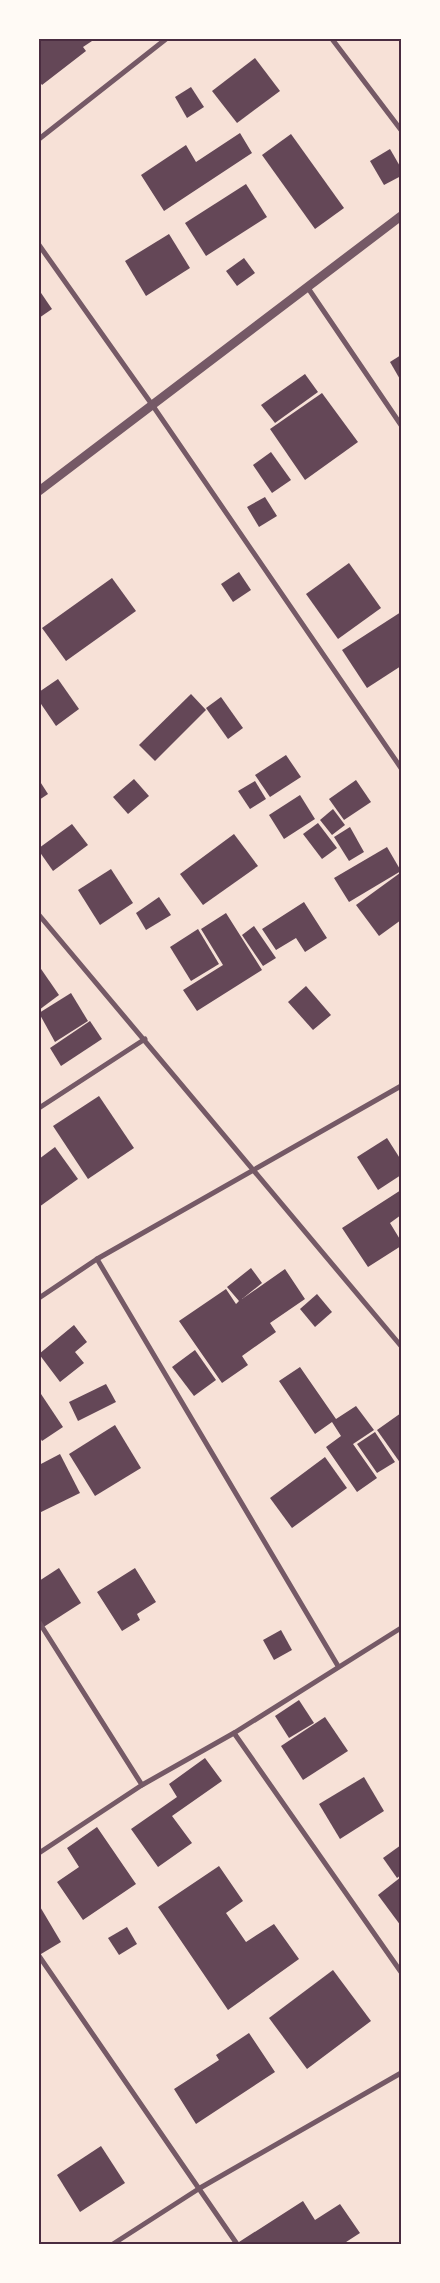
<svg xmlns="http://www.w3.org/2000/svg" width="440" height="2283" viewBox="0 0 440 2283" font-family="Barlow,sans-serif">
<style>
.building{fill:#644757}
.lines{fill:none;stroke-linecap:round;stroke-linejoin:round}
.minor{stroke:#755966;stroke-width:5}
.tertiary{stroke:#755966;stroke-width:9}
.neatline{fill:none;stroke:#4a2c40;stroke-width:2}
</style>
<rect width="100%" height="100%" fill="#f7e1d7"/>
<g class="building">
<path d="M39 39H95L83 47 86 51 42 85 39 81Z"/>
<path d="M255 58 280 91 237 123 212 91Z"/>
<path d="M191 87 204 107 187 118 175 97Z"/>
<path d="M240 133 252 153 164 211 141 175 186 145 196 162Z"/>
<path d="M291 134 344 208 315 229 262 155Z"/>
<path d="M390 149 401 168V176L384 185 370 161Z"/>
<path d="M246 184 267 217 206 256 185 223Z"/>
<path d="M169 234 190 268 146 296 125 261Z"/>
<path d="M244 258 255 273 237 286 226 271Z"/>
<path d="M39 290 52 309 39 318Z"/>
<path d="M401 355V381L390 362Z"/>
<path d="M305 374 318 392 275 423 261 405Z"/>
<path d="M322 393 358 442 305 480 270 429Z"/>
<path d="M271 452 291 480 272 493 253 465Z"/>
<path d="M265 497 277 516 259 527 247 507Z"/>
<path d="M349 563 381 608 338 639 306 594Z"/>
<path d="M239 572 251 590 233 602 221 584Z"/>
<path d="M112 578 136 611 66 661 42 628Z"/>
<path d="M401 612V666L367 688 342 650Z"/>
<path d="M58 679 79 709 56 726 39 701V692Z"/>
<path d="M191 694 206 710 155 761 139 745Z"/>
<path d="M221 697 243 728 228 739 206 708Z"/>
<path d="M286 755 301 777 270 797 255 775Z"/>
<path d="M134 779 149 796 128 814 113 797Z"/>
<path d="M39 780 48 794 39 800Z"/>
<path d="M356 780 371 802 344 820 329 799Z"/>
<path d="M255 781 266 799 250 809 238 791Z"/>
<path d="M300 795 315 819 284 839 269 815Z"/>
<path d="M333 809 345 825 332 835 320 820Z"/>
<path d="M318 823 337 848 322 859 303 834Z"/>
<path d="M72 824 88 845 53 871 39 851V848Z"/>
<path d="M350 827 364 852 349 861 334 837Z"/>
<path d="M234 834 258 866 203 905 180 874Z"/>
<path d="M387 847 401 871 349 902 334 878Z"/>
<path d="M111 869 133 903 100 925 78 890Z"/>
<path d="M400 873 401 920 379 936 356 905Z"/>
<path d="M159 897 171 915 146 930 136 913Z"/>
<path d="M304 902 327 938 305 952 296 938 276 950 262 929Z"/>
<path d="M226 913 262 970 197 1011 183 990 223 965 201 929Z"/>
<path d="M254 926 276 958 263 966 242 935Z"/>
<path d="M198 929 219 964 191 981 170 947Z"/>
<path d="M39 966 59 995 39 1010Z"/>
<path d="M306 986 331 1015 313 1030 288 1002Z"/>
<path d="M71 993 88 1021 55 1042 39 1013Z"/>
<path d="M90 1021 102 1039 61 1066 50 1048Z"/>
<path d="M99 1096 134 1148 88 1179 53 1126Z"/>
<path d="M387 1138 401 1160V1175L378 1190 357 1157Z"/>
<path d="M55 1147 78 1179 39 1207V1159Z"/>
<path d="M401 1190V1215L390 1223 401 1241V1246L368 1267 342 1228Z"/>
<path d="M251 1268 262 1283 242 1299 285 1269 305 1299 270 1323 276 1332 242 1356 248 1365 222 1383 179 1321 226 1289 236 1304 239 1301 227 1287Z"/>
<path d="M317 1294 332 1312 315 1327 300 1309Z"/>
<path d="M74 1325 87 1342 75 1352 84 1363 60 1382 39 1354Z"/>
<path d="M195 1350 216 1380 194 1396 172 1367Z"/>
<path d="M300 1367 336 1419 356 1406 374 1430 353 1444 377 1478 357 1492 326 1447 341 1436 332 1422 315 1434 279 1381Z"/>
<path d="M106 1384 116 1402 78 1421 69 1402Z"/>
<path d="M39 1391 63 1427 42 1441 39 1436Z"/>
<path d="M401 1413V1464L377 1430Z"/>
<path d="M115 1425 141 1468 95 1496 69 1454Z"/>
<path d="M375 1432 395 1462 377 1473 357 1444Z"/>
<path d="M60 1454 80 1493 39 1513V1465Z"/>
<path d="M325 1457 347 1488 292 1528 270 1498Z"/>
<path d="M59 1568 81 1603 42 1628 39 1622V1581Z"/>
<path d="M135 1568 156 1602 137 1614 140 1620 122 1631 97 1592Z"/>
<path d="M281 1630 292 1650 274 1660 263 1640Z"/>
<path d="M299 1700 314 1723 289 1738 275 1716Z"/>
<path d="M325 1717 348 1751 303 1780 281 1746Z"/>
<path d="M205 1758 222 1781 172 1816 192 1843 158 1867 131 1829 177 1797 169 1784Z"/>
<path d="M364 1777 384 1811 340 1839 319 1804Z"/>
<path d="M97 1827 136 1884 83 1920 57 1882 79 1867 67 1848Z"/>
<path d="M401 1845V1875L397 1878 383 1858Z"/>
<path d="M219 1866 243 1901 226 1913 246 1942 274 1924 299 1959 228 2010 158 1907Z"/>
<path d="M401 1877V1926L378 1895Z"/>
<path d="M39 1905 61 1942 41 1954 39 1951Z"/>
<path d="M127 1927 137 1944 119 1955 108 1938Z"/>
<path d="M333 1970 371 2021 307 2069 269 2018Z"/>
<path d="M249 2033 275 2072 196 2124 174 2089 219 2060 216 2055Z"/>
<path d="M101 2146 125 2183 80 2212 57 2175Z"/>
<path d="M303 2201 315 2220 340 2204 360 2233 343 2244H241L239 2242Z"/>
</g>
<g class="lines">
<g class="minor">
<path d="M332 39 401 130"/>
<path d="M39 139 166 39"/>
<path d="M39 245 153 406 401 768"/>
<path d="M308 288 401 425"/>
<path d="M39 915 401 1346"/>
<path d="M39 1108 145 1039"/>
<path d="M97 1259 338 1666"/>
<path d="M39 1298 97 1259 401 1086"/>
<path d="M39 1622 142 1785"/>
<path d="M234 1733 401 1972"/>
<path d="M39 1853 142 1785 234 1733 401 1628"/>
<path d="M39 1956 237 2244"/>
<path d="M113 2244 200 2188 401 2073"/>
</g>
<path class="tertiary" d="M39 491 401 216"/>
</g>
<rect width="440" height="2283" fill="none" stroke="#fffaf5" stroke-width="80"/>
<rect x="40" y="40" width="360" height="2203" class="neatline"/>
</svg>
